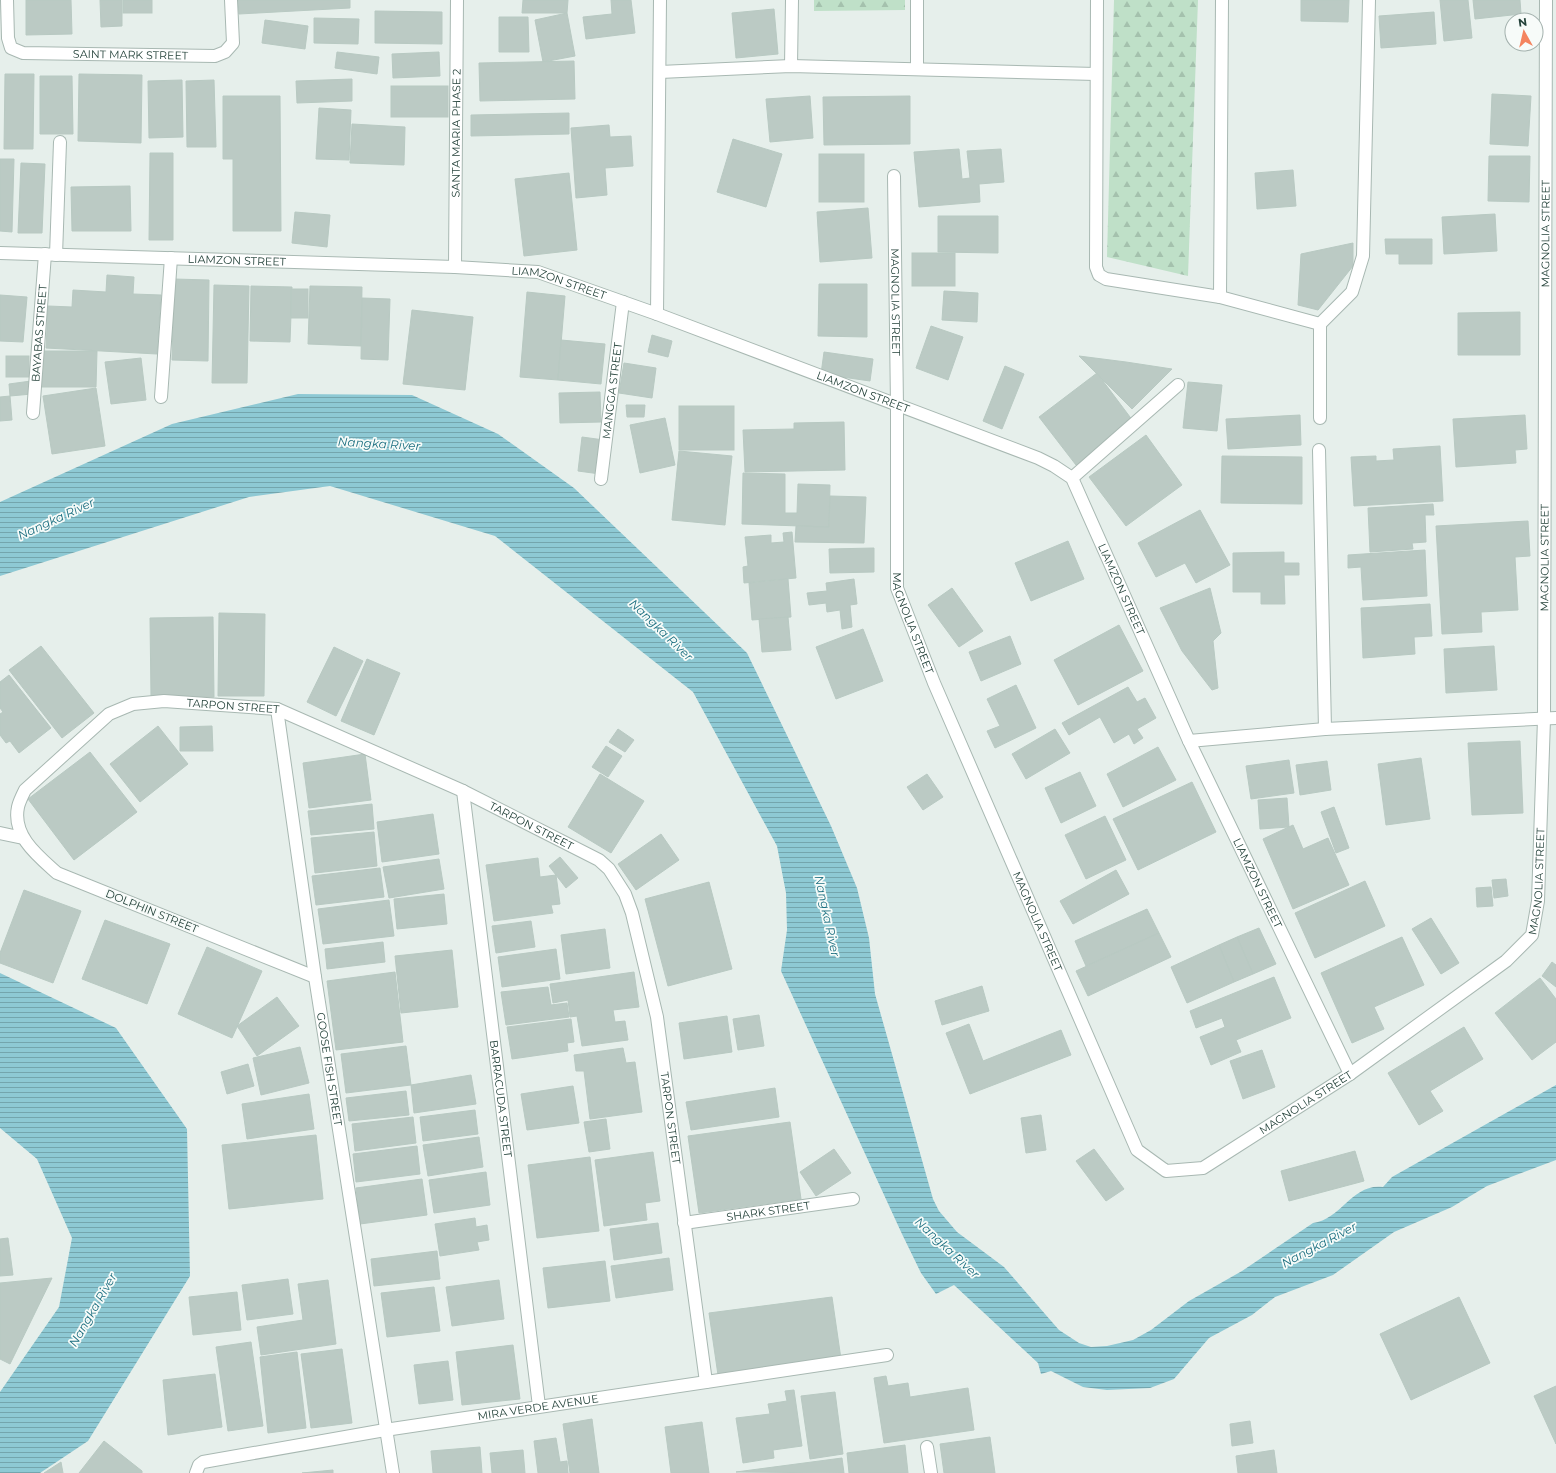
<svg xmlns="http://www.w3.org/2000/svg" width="1556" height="1473" viewBox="0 0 1556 1473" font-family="Montserrat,sans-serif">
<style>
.forest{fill:url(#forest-firs)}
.water{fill:url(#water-rules)}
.building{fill:#bbcac4;stroke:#b8c9c2}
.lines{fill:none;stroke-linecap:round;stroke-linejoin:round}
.minor-casing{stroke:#a8b8b2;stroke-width:14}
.minor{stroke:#fff;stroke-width:12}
.labels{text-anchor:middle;stroke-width:3.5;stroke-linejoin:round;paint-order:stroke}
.street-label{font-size:11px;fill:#24423a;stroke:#f7fbf9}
.water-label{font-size:12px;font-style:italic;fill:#1c6f80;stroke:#f7fbf9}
</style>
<defs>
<pattern id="forest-firs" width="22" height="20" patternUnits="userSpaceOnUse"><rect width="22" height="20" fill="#bfe0c8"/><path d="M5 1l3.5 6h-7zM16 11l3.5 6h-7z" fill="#a4c1ad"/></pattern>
<pattern id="water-rules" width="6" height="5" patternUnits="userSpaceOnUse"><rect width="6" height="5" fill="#8ec9d4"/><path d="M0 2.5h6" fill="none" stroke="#74a5ad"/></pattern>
</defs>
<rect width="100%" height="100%" fill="#e6efeb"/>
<g class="forest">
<path d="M814 0H905V10L814 11Z"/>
<path d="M1114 0H1198L1188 276 1107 257Z"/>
</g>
<g class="water">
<path d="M298 394 412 395 498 434 574 488 747 653 831 826 857 888 869 938 875 994 933 1199 939 1211 957 1232 1004 1267 1059 1330 1079 1343 1091 1347 1107 1346 1133 1340 1151 1330 1189 1301 1242 1271 1313 1223C1342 1219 1352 1183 1383 1187L1392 1177 1556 1085V1160L1487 1186 1452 1207 1394 1232 1333 1275 1275 1297 1252 1315 1209 1338 1174 1379 1150 1388 1107 1390 1083 1387 1051 1371 1041 1374 1038 1363 954 1285 936 1294 921 1273 902 1234 781 971 787 930 786 893 777 846 693 692 495 536 330 486 249 497 0 576V502L172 424Z"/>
<path d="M0 973 116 1028 187 1129 190 1276 88 1441 40 1473H0V1392L59 1307 72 1238 37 1159 0 1128Z"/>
</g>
<g class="building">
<path d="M26 0H71L72 34 26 35Z"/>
<path d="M100 0H122V26L101 27Z"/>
<rect x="123" y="0" width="29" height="13"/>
<path d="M238 0H350V8L239 14Z"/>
<path d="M523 0H568L567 13H522Z"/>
<path d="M611 0H631L635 33 586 39 583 17 612 14Z"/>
<path d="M1301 0H1349L1348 22 1301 21Z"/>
<path d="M1440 0H1468L1472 38 1444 41Z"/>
<path d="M1473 0H1520L1521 14 1475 19Z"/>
<path d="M774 9 778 54 736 58 732 13Z"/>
<path d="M375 11 442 12V44L375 43Z"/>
<path d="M1434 12 1436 44 1381 48 1379 16Z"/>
<path d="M567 13 575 56 543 62 535 20Z"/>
<path d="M499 17H528L529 52H499Z"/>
<path d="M314 18 359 19 358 44 314 43Z"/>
<path d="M265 20 308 26 305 49 262 43Z"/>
<path d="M337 52 379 57 377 74 335 68Z"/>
<path d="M439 52 440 76 393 78 392 54Z"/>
<path d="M574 61 575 99 480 101 479 63Z"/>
<path d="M5 74H34L33 149H4Z"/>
<path d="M79 74 142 75 141 143 78 141Z"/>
<path d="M40 76H72L73 134H40Z"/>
<path d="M352 79V101L297 103 296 81Z"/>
<path d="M182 80 183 137 149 138 148 81Z"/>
<path d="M214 80 216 147H187L186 81Z"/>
<rect x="391" y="86" width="57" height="31"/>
<path d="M1492 94 1531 96 1528 146 1490 144Z"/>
<path d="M223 96H280L281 231H233V159H223Z"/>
<path d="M810 96 813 138 770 142 766 99Z"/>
<path d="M910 96V144L824 145 823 97Z"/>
<path d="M319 108 351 110 349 160 316 159Z"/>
<path d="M569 113V134L471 136V115Z"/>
<path d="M352 124 405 127 404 165 350 163Z"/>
<path d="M609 125 610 137 631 136 633 166 605 168 607 195 576 198 571 128Z"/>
<path d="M733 139 782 154 766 207 717 192Z"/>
<path d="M959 149 962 179 970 178 967 151 1001 149 1004 182 979 184 980 202 919 207 914 152Z"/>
<path d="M150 153H173V240H149Z"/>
<rect x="819" y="154" width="45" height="48"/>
<path d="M1489 156H1530L1529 202 1488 201Z"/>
<path d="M0 159H14L12 232 0 231Z"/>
<path d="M21 163 45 164 42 233H18Z"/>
<path d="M1293 170 1296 206 1257 209 1255 173Z"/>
<path d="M569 173 577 250 524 256 515 179Z"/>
<path d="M130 186 131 231H72L71 187Z"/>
<path d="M868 208 872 258 820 262 817 212Z"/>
<path d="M295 212 330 215 327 247 292 243Z"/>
<path d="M1495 214 1497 251 1444 254 1442 217Z"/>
<path d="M938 216H998V253L938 252Z"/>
<path d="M1385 239H1432V264H1399V254H1386Z"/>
<path d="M1353 243V266L1318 310 1298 305 1301 254Z"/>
<rect x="912" y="253" width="43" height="33"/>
<path d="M107 275 134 277 133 294 161 295 157 354 46 348 48 306 72 307 73 290 106 292Z"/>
<path d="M174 279 209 280 208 361 172 360Z"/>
<path d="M819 284H867V337L818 336Z"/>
<path d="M214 285 249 286 247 383H212Z"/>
<path d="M251 286 292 287 290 342 250 341Z"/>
<path d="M310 286 362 287 361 346 308 344Z"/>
<rect x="291" y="289" width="17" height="29"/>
<path d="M944 291 978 293 977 322 942 320Z"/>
<path d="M527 292 565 296 558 380 520 377Z"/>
<path d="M0 295 27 297 23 342 0 341Z"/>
<path d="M362 298 390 299 388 360 361 359Z"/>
<path d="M412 310 473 317 465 390 403 384Z"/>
<path d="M1520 312V355H1458V313Z"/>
<path d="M931 326 963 337 948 380 916 368Z"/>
<path d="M652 335 672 341 668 357 648 352Z"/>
<path d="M561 340 605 344 601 384 558 380Z"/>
<path d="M41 351H97L96 387H41Z"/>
<path d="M824 352 873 359 870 381 821 374Z"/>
<rect x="6" y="356" width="23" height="21"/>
<path d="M1079 356 1126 362 1172 369 1132 409Z"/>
<path d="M141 358 146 400 111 404 105 362Z"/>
<path d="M624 363 656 368 652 398 619 393Z"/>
<path d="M1005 366 1024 374 1002 429 983 421Z"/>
<path d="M1097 373 1133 421 1076 465 1039 417Z"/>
<path d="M31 381 32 394 10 396 9 384Z"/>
<path d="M1188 382 1222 385 1217 431 1183 428Z"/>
<path d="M96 388 105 446 52 454 43 396Z"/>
<path d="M600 392 601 422 560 423 559 393Z"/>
<path d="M10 396 12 420 0 421V397Z"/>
<path d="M626 405H645L644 417H627Z"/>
<rect x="679" y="406" width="55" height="44"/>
<path d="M1300 415 1301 445 1228 449 1226 419Z"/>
<path d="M1525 415 1527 449 1515 450 1516 463 1456 467 1453 419Z"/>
<path d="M665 418 675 465 640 473 630 425Z"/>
<path d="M844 422 845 470 745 472 743 430 794 429V423Z"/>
<path d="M1146 435 1182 485 1126 526 1089 477Z"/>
<path d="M582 437 604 440 600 474 578 471Z"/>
<path d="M1440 446 1443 501 1354 506 1351 457 1376 456V461L1394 460 1393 449Z"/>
<path d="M679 451 732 456 725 525 672 520Z"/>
<path d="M1222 456 1302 457V504L1221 503Z"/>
<path d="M743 473 785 474V513H797L798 484 830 485 829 527 742 524Z"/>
<path d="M830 496 866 497 864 543 795 542 796 526 829 527Z"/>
<path d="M1433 504 1434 515H1425L1426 542 1412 543 1413 549 1370 552 1368 508Z"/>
<path d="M1200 510 1230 565 1196 583 1185 563 1156 577 1138 543Z"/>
<path d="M1528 521 1530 556 1515 557 1518 610 1481 612 1482 632 1442 634 1436 526Z"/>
<path d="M792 532 796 578 744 583 743 567 748 566 745 537 771 535V543L784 542 783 533Z"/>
<path d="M1068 541 1084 579 1031 601 1015 563Z"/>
<path d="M874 548V572L830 573 829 549Z"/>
<path d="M1425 550 1427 596 1363 600 1361 567 1348 568V555Z"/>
<path d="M1284 552V563H1299V575H1284L1285 604H1261V592H1233V553Z"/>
<path d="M788 579 791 617 752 620 749 583Z"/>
<path d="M854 579 857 604 850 605 852 627 842 629 840 610 827 612 826 603 809 605 807 593 827 591 826 583Z"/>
<path d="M952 588 983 631 959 647 928 605Z"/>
<path d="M1210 588 1221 633 1213 641 1218 688 1212 690 1182 651 1160 608Z"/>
<path d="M1430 604 1432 636 1414 637 1415 654 1363 658 1361 608Z"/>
<path d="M219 613 265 614 264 696H218Z"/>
<path d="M213 617 214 697H151L150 618Z"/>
<path d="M788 617 791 650 762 652 759 619Z"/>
<path d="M1119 625 1143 671 1078 705 1054 660Z"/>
<path d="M863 629 883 681 836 699 816 647Z"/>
<path d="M1010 636 1021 664 981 681 969 652Z"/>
<path d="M41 646 94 713 62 738 9 670Z"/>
<path d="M1494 646 1497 690 1446 693 1444 649Z"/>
<path d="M334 647 363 661 336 716 307 702Z"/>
<path d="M367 659 400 673 374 735 341 721Z"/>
<path d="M9 675 51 728 19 753 10 741 6 743 0 735V714L3 712 0 708V682Z"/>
<path d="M1016 685 1036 728 995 748 987 731 1000 726 987 699Z"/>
<path d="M1128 687 1137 702 1145 698 1156 718 1137 729 1143 738 1134 744 1129 734 1114 743 1100 717 1069 735 1062 723Z"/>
<path d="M158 726 188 764 140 802 110 764Z"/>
<path d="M212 726 213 751H180V727Z"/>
<path d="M618 729 634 740 625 752 609 742Z"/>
<path d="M1055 729 1070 753 1026 779 1012 754Z"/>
<path d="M1520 741 1523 813 1472 815 1468 743Z"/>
<path d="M606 746 622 756 608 777 592 767Z"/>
<path d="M1158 747 1176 780 1123 807 1107 774Z"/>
<path d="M90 752 137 812 74 860 28 799Z"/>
<path d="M365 754 371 800 309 808 303 763Z"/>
<path d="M1421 758 1430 819 1386 825 1378 764Z"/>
<path d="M1289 760 1294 793 1251 799 1246 766Z"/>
<path d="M1327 761 1331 790 1300 795 1296 765Z"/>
<path d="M1080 772 1096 806 1061 823 1045 788Z"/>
<path d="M600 774 644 801 611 853 568 827Z"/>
<path d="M927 774 943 797 923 810 907 787Z"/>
<path d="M1192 782 1216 832 1138 870 1113 819Z"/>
<path d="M1287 798 1289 827 1260 829 1258 800Z"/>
<path d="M372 804 374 829 311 835 308 811Z"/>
<path d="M1334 807 1349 848 1336 853 1321 812Z"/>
<path d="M433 814 439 854 382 862 377 822Z"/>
<path d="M1105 816 1126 860 1086 879 1065 835Z"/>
<path d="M1293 825 1303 849 1328 838 1349 885 1293 909 1263 839Z"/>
<path d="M374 832 377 866 315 873 311 838Z"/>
<path d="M661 834 679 860 636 890 618 864Z"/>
<path d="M560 857 578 878 566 888 549 866Z"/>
<path d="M538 858 540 877 556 875 560 904 551 905 553 913 494 921 486 865Z"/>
<path d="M439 859 444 889 389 898 383 867Z"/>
<path d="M380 868 384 897 316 905 312 876Z"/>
<path d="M1116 870 1129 894 1073 924 1060 901Z"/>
<path d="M1506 879 1508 896 1494 898 1492 880Z"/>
<path d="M1365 881 1385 926 1315 958 1295 913Z"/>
<path d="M709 882 732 969 668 986 645 899Z"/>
<path d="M1491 887 1493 906 1477 907 1476 888Z"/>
<path d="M24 890 81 911 53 983 0 963V953Z"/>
<path d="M444 894 447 924 397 929 394 899Z"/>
<path d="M389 900 394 936 323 944 318 909Z"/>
<path d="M1147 909 1159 933 1086 966 1075 941Z"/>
<path d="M1431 918 1459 963 1441 974 1412 929Z"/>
<path d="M105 920 170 944 147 1004 82 979Z"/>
<path d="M531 921 535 947 496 953 492 926Z"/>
<path d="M1259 928 1276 964 1253 974 1237 937Z"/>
<path d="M605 929 610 968 566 974 561 935Z"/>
<path d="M1159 933 1171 957 1088 996 1076 971Z"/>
<path d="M1237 937 1253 974 1234 982 1219 945Z"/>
<path d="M1402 937 1424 985 1374 1007 1384 1029 1352 1043 1321 973Z"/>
<path d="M383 942 385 962 327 969 325 949Z"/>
<path d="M1219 945 1234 982 1187 1003 1171 967Z"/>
<path d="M207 947 262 971 232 1038 178 1014Z"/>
<path d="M556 949 560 979 502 987 498 957Z"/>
<path d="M452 950 458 1007 401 1013 395 956Z"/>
<path d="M1552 962 1556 965V987L1542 976Z"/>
<path d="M395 972 403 1042 336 1050 327 981Z"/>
<path d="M634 972 639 1007 613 1010 615 1022 625 1021 628 1040 582 1046 577 1016 570 1017 568 1000 553 1003 550 984Z"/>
<path d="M1274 977 1291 1018 1236 1040 1241 1052 1211 1065 1200 1037 1225 1027 1222 1018 1196 1028 1190 1011Z"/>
<path d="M1540 978 1556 999V1042L1532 1060 1495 1013Z"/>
<path d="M982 986 989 1011 942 1025 935 1001Z"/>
<path d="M548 987 551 1005 567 1003 569 1017 506 1025 501 992Z"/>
<path d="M277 997 299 1026 257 1056 237 1026Z"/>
<path d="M759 1015 764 1046 738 1050 733 1019Z"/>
<path d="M727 1016 732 1052 684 1059 679 1023Z"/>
<path d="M571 1019 574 1042 567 1043 568 1051 512 1059 507 1027Z"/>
<path d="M969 1024 983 1061 1061 1030 1071 1055 970 1094 946 1033Z"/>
<path d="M1464 1027 1483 1059 1430 1091 1443 1111 1419 1125 1388 1073Z"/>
<path d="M406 1046 411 1085 346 1093 341 1054Z"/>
<path d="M300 1047 309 1083 261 1095 253 1058Z"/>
<path d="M623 1048 626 1063 635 1062 642 1112 590 1119 584 1071H576L574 1055Z"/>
<path d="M1262 1050 1275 1087 1243 1099 1230 1061Z"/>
<path d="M248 1064 254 1086 227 1094 221 1072Z"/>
<path d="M471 1075 476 1104 414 1113 411 1085Z"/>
<path d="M573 1086 579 1123 527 1130 521 1094Z"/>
<path d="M775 1088 779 1117 691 1130 686 1102Z"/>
<path d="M406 1091 409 1115 349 1121 346 1098Z"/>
<path d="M309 1094 314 1129 247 1139 242 1104Z"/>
<path d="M475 1110 478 1134 423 1141 420 1117Z"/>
<path d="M1041 1115 1046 1150 1026 1153 1021 1118Z"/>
<path d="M413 1117 416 1143 355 1151 352 1124Z"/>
<path d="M606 1119 610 1149 589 1152 584 1122Z"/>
<path d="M790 1122 801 1199 699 1213 688 1136Z"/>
<path d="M316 1135 323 1199 229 1209 222 1145Z"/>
<path d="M479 1137 483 1167 428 1176 423 1145Z"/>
<path d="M417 1146 420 1174 356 1182 353 1154Z"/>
<path d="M834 1149 851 1173 816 1196 800 1172Z"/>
<path d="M1094 1149 1124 1189 1106 1201 1076 1161Z"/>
<path d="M1355 1151 1364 1181 1289 1201 1281 1171Z"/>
<path d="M653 1152 660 1201 645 1203 647 1220 604 1226 595 1160Z"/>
<path d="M590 1157 599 1231 537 1238 528 1165Z"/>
<path d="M486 1172 490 1205 434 1213 429 1180Z"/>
<path d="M422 1179 427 1215 360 1224 356 1188Z"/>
<path d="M475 1218 476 1227 487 1225 489 1240 477 1242 479 1250 440 1256 435 1224Z"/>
<path d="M658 1223 662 1253 614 1260 610 1229Z"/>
<path d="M8 1238 13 1275 0 1276V1239Z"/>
<path d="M437 1251 440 1279 374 1286 371 1259Z"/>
<path d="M669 1258 673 1290 616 1298 611 1266Z"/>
<path d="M605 1261 610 1301 548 1308 543 1268Z"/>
<path d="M52 1278 10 1364 0 1359V1283Z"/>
<path d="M288 1279 293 1314 247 1320 242 1285Z"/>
<path d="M328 1280 336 1344 261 1355 257 1327 303 1320 298 1284Z"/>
<path d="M499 1280 504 1319 452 1326 446 1287Z"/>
<path d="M434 1287 440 1331 387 1337 381 1293Z"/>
<path d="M237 1292 241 1330 193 1335 189 1297Z"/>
<path d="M832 1297 841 1359 718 1375 709 1313Z"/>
<path d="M1459 1297 1490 1363 1411 1400 1380 1334Z"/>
<path d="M251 1342 263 1426 228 1431 216 1347Z"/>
<path d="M513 1345 520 1399 462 1405 456 1352Z"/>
<path d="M342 1349 352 1423 311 1428 301 1354Z"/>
<path d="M297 1352 306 1428 268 1433 260 1357Z"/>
<path d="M448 1361 453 1400 419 1404 414 1365Z"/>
<path d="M215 1374 222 1427 168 1435 163 1380Z"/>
<path d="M886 1376 888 1386 908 1383 910 1397 968 1388 974 1430 884 1443 874 1378Z"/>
<path d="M1556 1386V1444L1534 1396Z"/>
<path d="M794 1390 802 1446 773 1450 774 1458 743 1463 736 1418 770 1414 768 1404 787 1401 785 1391Z"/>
<path d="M835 1392 843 1454 810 1459 801 1396Z"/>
<path d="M592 1419 599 1473H570L563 1424Z"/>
<path d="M1250 1421 1253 1443 1232 1446 1230 1424Z"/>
<path d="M702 1422 709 1473H671L665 1427Z"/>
<path d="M990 1437 995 1473H944L940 1444Z"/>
<path d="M556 1438 560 1462 567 1461 568 1473H538L534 1441Z"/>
<path d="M104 1441 142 1471V1473H79Z"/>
<path d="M905 1445 908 1473H849L847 1453Z"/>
<path d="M480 1447 482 1473H433L431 1451Z"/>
<path d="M523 1450 525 1473H492L490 1453Z"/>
<path d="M1274 1450 1277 1473H1238L1236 1456Z"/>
<path d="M842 1458 844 1473 736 1472Z"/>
<path d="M61 1462 63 1473H44Z"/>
<path d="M333 1470V1473H302Z"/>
</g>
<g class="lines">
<g class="minor-casing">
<g id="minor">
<path id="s1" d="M7 0 8 38 11 48 23 53 215 56 225 52 233 43 231 0"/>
<path d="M1097 0 1096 267 1099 275 1106 279 1220 297 1320 324"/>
<path d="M791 66 792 0"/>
<path d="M917 68V0"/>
<path d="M660 72 791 66 1096 74"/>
<path id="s2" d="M894 176 897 406V588L934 683 1137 1150 1166 1171 1203 1168 1350 1074 1506 961 1532 935 1538 901 1544 719 1546 0"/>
<path id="s3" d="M0 253 455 267 538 272 657 314 1038 458 1054 466 1072 478 1189 741 1350 1074"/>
<path d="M56 255 60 142"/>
<path id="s4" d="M455 267 457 0"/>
<path d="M1220 297 1222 0"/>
<path d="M657 314 660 0"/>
<path d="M161 397 171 258"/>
<path id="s5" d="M33 413 45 254"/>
<path d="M1320 418V324L1352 292 1363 256 1369 0"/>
<path d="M1319 450 1325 729"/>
<path d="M1072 478 1178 385"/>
<path id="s6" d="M601 479 623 302"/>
<path id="s7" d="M277 709 315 977 393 1473"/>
<path d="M1189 741 1325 729 1556 718"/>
<path id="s8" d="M463 791 539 1406"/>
<path d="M0 833 23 838"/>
<path id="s9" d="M315 977 57 873C38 856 12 836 18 807 19 802 22 796 25 790L109 714 133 704 164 701 277 709 463 791 599 860 609 869 625 894 632 913 657 1017 706 1382"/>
<path id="s10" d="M684 1223 853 1199"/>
<path d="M927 1447 931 1473"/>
<path id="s11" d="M196 1473 199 1465 203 1462 385 1430 887 1355"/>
</g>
</g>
<use href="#minor" class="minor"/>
</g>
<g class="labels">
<g class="street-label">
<text dy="4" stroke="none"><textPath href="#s1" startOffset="169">SAINT MARK STREET</textPath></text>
<text dy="4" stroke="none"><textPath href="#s4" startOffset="134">SANTA MARIA PHASE 2</textPath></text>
<text dy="4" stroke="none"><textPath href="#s2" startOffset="2202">MAGNOLIA STREET</textPath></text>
<text dy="4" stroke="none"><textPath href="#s3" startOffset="237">LIAMZON STREET</textPath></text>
<text dy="4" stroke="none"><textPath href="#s3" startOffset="561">LIAMZON STREET</textPath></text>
<text dy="4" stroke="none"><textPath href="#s2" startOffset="126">MAGNOLIA STREET</textPath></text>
<text dy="4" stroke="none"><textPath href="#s5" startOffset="80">BAYABAS STREET</textPath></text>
<text dy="4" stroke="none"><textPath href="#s6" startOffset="89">MANGGA STREET</textPath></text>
<text dy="4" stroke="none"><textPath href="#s3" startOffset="885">LIAMZON STREET</textPath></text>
<text dy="4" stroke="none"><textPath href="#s2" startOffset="1878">MAGNOLIA STREET</textPath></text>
<text dy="4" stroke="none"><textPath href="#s3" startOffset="1233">LIAMZON STREET</textPath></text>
<text dy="4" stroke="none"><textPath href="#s2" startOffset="450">MAGNOLIA STREET</textPath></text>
<text dy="4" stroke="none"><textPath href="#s9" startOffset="617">TARPON STREET</textPath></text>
<text dy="4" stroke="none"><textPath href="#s9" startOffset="941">TARPON STREET</textPath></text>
<text dy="4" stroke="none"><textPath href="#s2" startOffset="1554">MAGNOLIA STREET</textPath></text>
<text dy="4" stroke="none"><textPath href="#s3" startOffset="1557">LIAMZON STREET</textPath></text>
<text transform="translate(152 911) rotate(22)" y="4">DOLPHIN STREET</text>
<text dy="4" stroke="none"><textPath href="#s2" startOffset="774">MAGNOLIA STREET</textPath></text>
<text dy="4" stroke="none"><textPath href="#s7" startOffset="364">GOOSE FISH STREET</textPath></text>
<text dy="4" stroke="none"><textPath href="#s8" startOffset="310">BARRACUDA STREET</textPath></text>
<text dy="4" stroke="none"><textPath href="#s2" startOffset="1218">MAGNOLIA STREET</textPath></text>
<text dy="4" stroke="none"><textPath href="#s9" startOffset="1289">TARPON STREET</textPath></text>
<text dy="4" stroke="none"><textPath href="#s10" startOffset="85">SHARK STREET</textPath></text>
<text dy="4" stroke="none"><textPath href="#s11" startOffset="353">MIRA VERDE AVENUE</textPath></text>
</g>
<g class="water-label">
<text transform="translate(379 444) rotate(3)" y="4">Nangka River</text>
<text transform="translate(56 519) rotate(-25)" y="4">Nangka River</text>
<text transform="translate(661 630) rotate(44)" y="4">Nangka River</text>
<text transform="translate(827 916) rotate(78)" y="4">Nangka River</text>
<text transform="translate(1319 1245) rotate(-28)" y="4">Nangka River</text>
<text transform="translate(947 1248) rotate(43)" y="4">Nangka River</text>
<text transform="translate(93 1310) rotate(-60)" y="4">Nangka River</text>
</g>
</g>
<g transform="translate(1524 32) rotate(352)"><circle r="19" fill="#f7fbf9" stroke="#a3b1ad"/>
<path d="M0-3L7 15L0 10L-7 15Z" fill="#f4845f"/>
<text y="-6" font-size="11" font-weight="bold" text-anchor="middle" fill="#24423a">N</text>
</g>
</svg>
